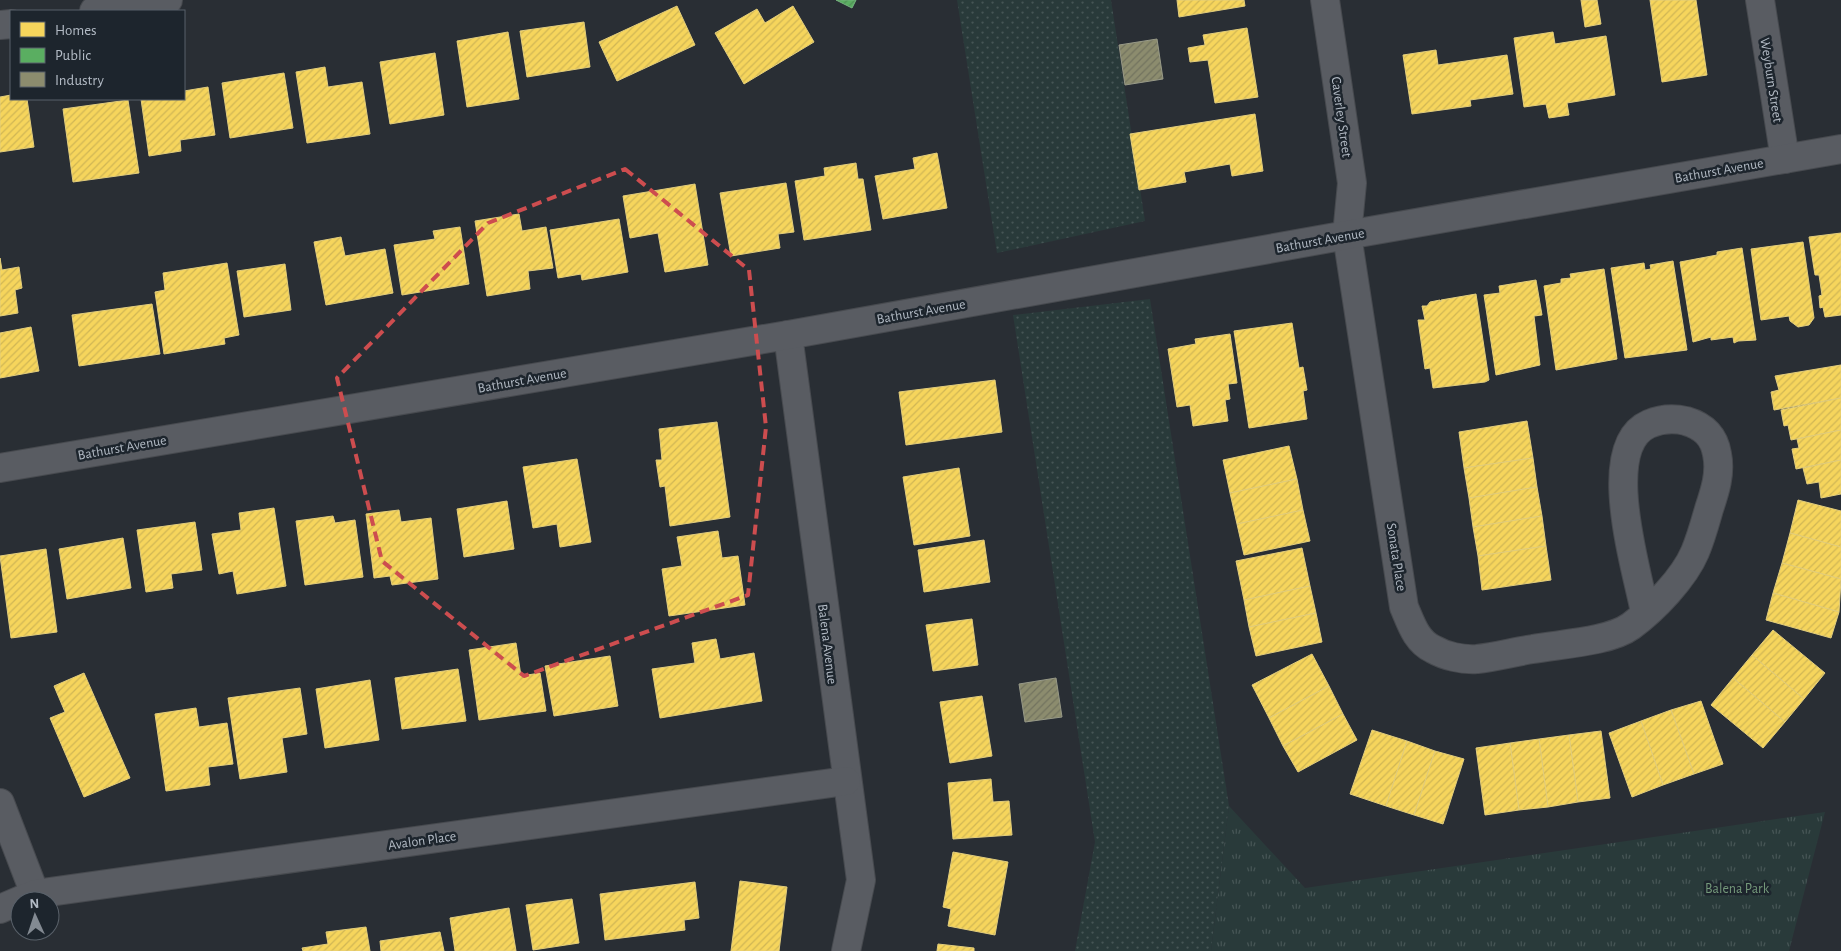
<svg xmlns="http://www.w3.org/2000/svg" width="1841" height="951" viewBox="0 0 1841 951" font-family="'Alegreya Sans',sans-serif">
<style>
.grass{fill:url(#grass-dots)}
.park{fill:url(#park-tufts)}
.homes{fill:url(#homes-hatch);stroke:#e2cd7c}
.public{fill:url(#public-hatch);stroke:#75b27f}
.industry{fill:url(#industry-hatch);stroke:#989a88}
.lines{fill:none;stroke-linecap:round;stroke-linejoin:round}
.street-casing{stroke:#474a4f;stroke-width:30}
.street{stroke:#595c62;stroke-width:28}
.marked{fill:none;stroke:#cd4d4f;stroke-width:4;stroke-dasharray:10 6;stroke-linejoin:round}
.labels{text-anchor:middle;stroke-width:5;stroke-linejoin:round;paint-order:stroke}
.street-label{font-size:14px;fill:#b3bbc5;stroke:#1d252d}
.park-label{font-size:14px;fill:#74987a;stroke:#1d252d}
</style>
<defs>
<pattern id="grass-dots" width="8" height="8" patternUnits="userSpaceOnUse" patternTransform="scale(1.25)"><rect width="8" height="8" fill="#293a3a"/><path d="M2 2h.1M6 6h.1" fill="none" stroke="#465555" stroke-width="1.8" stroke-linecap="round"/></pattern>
<pattern id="park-tufts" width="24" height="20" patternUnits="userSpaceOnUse" patternTransform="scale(1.25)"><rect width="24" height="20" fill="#293a3a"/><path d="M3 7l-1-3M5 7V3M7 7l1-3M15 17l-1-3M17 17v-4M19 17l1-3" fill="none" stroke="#465555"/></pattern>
<pattern id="homes-hatch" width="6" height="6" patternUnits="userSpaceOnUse" patternTransform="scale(1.25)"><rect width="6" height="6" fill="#f6d55c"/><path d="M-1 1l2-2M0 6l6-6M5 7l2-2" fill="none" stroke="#d0b655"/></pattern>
<pattern id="public-hatch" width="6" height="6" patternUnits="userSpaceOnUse" patternTransform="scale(1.25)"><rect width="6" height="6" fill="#5aae61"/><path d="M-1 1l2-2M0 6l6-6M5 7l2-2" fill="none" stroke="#519058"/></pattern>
<pattern id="industry-hatch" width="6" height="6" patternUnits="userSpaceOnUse" patternTransform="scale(1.25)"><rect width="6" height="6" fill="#8c8c6e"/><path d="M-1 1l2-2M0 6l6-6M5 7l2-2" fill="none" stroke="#72735f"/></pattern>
</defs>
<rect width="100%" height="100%" fill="#292e34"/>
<g class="grass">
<path d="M957 0H1111L1145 221 997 253Z"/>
<path d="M1150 299 1229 806 1211 951H1075L1095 842 1013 315Z"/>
</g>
<path class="park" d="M1229 806 1305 888 1825 812 1789 951H1211Z"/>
<g class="homes">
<path d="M1177 0H1244L1245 6 1179 17Z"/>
<path d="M1581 0H1597L1601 24 1585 27Z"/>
<path d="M1650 0H1696L1707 75 1662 82Z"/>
<path d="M677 6 695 45 617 81 599 42Z"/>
<path d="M793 6 814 42 744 84 715 33 757 9 765 23Z"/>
<path d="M584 22 590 67 527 77 520 31Z"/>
<path d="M1247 28 1258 97 1215 103 1208 60 1190 62 1188 48 1205 45 1203 35Z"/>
<path d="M508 32 519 99 467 107 457 41Z"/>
<path d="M1553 32 1555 44 1606 36 1615 95 1567 103 1569 115 1549 118 1546 104 1524 107 1514 38Z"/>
<path d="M1436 50 1438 65 1507 55 1513 94 1470 100 1471 106 1412 114 1403 55Z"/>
<path d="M435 53 444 115 390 124 380 62Z"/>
<path d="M325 67 328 87 362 82 370 134 307 143 296 72Z"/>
<path d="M284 73 293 128 230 138 222 83Z"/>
<path d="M208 87 215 135 180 140 181 151 149 156 141 99H184V91Z"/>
<path d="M11 95V99H27L34 147 0 152V97Z"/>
<path d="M128 100 139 173 73 182 63 109Z"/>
<path d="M1255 114 1263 171 1232 176 1230 164 1184 172 1186 182 1139 190 1130 134Z"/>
<path d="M937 153 947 208 883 219 875 176 915 169 913 158Z"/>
<path d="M856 163 858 179H863L871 230 804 240 795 181 825 176 824 168Z"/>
<path d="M786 183 794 232 778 234 780 248 731 256 720 193Z"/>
<path d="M695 184 708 265 665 272 658 233 630 238 623 196Z"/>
<path d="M519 214 522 231 546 227 553 268 528 271 530 289 487 296 475 221Z"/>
<path d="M619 219 628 272 582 280 581 274 558 278 550 230Z"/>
<path d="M460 227 469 284 402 295 394 245 435 239 433 231Z"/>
<path d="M1841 233V315L1825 317 1823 307 1820 308 1819 296 1822 295 1819 275H1815L1809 237Z"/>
<path d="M341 237 345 256 385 249 393 293 326 305 314 242Z"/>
<path d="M1803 242 1814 318 1809 325 1798 327 1790 321 1789 316 1761 320 1751 249Z"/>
<path d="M1742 248 1756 340 1738 341 1734 343 1733 337 1711 340V337L1693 342 1680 262 1717 255V252Z"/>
<path d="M0 258 2 270 19 267 22 288 15 290 18 313 0 316Z"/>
<path d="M1673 261 1687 350 1625 358 1611 268 1644 263 1645 270 1651 269 1650 265Z"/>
<path d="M227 263 239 335 224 338 225 344 164 354 155 292 165 290 163 273Z"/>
<path d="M285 264 291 310 244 317 237 271Z"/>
<path d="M1604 269 1617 359 1556 370 1544 286 1561 283V279L1571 278 1570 274Z"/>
<path d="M1536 280 1542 315 1534 316 1540 365 1496 375 1484 295 1500 293 1499 286Z"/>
<path d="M1476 294 1489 380 1485 382 1433 388 1430 368 1425 369 1418 320H1425L1422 306H1427L1430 302 1440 300 1441 302V300Z"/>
<path d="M152 304 160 354 79 366 72 315Z"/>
<path d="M1292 323 1299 368 1303 367 1307 390 1303 391 1307 419 1249 428 1234 331Z"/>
<path d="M31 327 39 371 0 378V333Z"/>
<path d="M1230 334 1237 383 1228 384 1230 399 1225 400 1228 421 1193 426 1190 405 1177 407 1168 349 1196 344 1195 339Z"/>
<path d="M1841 365V398L1774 410 1771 392 1779 390 1775 376Z"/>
<path d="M995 380 1002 432 906 445 899 392Z"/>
<path d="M1841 398V430L1791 440 1788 425 1784 426 1781 410Z"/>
<path d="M1527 421 1533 458 1464 468 1459 432Z"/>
<path d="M717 422 730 517 670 526 665 486 660 487 656 460H662L659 429Z"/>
<path d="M1841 430V460L1796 469 1792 449 1799 448 1797 439Z"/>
<path d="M1289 446 1297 479 1230 493 1223 460Z"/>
<path d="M1533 458 1537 487 1469 498 1464 468Z"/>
<path d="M577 459 591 542 560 547 557 524 533 528 523 467Z"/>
<path d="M1841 460V494L1821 498 1819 482 1807 484 1803 468Z"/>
<path d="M959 468 970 536 914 545 903 477Z"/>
<path d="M1297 479 1303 510 1237 524 1230 493Z"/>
<path d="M1537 487 1542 516 1473 527 1469 498Z"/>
<path d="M1798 500 1841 511V547L1790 533Z"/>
<path d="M507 501 514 549 464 557 457 509Z"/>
<path d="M274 508 286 586 237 594 233 571 219 574 212 534 241 530 239 513Z"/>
<path d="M399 510 401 522 431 518 438 579 392 585 390 576 374 578 366 514Z"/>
<path d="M1303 510 1310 541 1244 555 1237 524Z"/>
<path d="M333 516 335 523 355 520 363 577 305 585 296 521Z"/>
<path d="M1542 516 1546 546 1478 556 1473 527Z"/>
<path d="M195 522 202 570 171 574 173 588 146 592 137 530Z"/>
<path d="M718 531 722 558 738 556 745 605 669 616 662 569 682 566 677 537Z"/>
<path d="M1790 533 1841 547V579L1782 563Z"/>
<path d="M123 538 131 588 67 599 59 549Z"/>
<path d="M984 540 990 582 924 592 918 550Z"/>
<path d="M1546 546 1551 580 1482 590 1478 556Z"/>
<path d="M1302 548 1310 586 1244 600 1236 561Z"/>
<path d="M46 549 57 632 11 638 0 556Z"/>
<path d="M1782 563 1841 579 1839 612 1773 593Z"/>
<path d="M1310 586 1316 613 1249 627 1244 600Z"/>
<path d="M1773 593 1839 612 1831 638 1766 620Z"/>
<path d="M1316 613 1322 642 1256 656 1249 627Z"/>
<path d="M972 619 978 665 933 671 926 625Z"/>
<path d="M1773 630 1825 673 1804 699 1752 655Z"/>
<path d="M716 639 720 659 754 653 762 701 660 718 652 669 695 663 692 643Z"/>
<path d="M516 643 521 676 540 673 546 711 479 720 469 650Z"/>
<path d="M1312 654 1329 686 1269 718 1252 685Z"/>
<path d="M1752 655 1804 699 1785 722 1733 678Z"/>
<path d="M610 656 618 706 554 716 545 666Z"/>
<path d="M458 669 466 721 402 729 395 678Z"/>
<path d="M84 673 130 778 84 797 50 718 65 712 54 686Z"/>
<path d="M1733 678 1785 722 1763 748 1711 705Z"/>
<path d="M370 680 379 740 325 748 316 689Z"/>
<path d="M1329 686 1343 714 1283 746 1269 718Z"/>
<path d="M300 688 307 734 282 738 287 772 240 779 228 698Z"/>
<path d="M982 696 992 756 950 763 940 702Z"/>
<path d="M1701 701 1723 764 1694 774 1671 710Z"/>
<path d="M196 708 199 727 227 723 233 764 208 767 210 785 166 791 155 714Z"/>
<path d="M1671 710 1694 774 1663 785 1641 721Z"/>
<path d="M1343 714 1357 740 1298 772 1283 746Z"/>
<path d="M1641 721 1663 785 1632 797 1609 733Z"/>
<path d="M1372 730 1407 741 1386 806 1350 794Z"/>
<path d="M1601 731 1610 798 1578 802 1569 735Z"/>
<path d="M1569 735 1578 802 1548 807 1539 739Z"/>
<path d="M1539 739 1548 807 1519 810 1510 743Z"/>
<path d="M1407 741 1435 751 1414 815 1386 806Z"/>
<path d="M1510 743 1519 810 1485 815 1476 748Z"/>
<path d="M1435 751 1464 759 1443 824 1414 815Z"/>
<path d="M991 779 993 802 1009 801 1012 835 953 839 948 783Z"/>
<path d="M953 852 1008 862 995 935 948 926 951 909 943 907Z"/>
<path d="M740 881 787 887 779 951H731Z"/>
<path d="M695 882 699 918 684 920 685 930 605 940 600 894Z"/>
<path d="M572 899 579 943 533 950 526 905Z"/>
<path d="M509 908 516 951H455L450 918Z"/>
<path d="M366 927 370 951H303L302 948 328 944 326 932Z"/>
<path d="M440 932 444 951H381L380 941Z"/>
<path d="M938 944 974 948V951H937Z"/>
</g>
<path class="public" d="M836 0H856L852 8Z"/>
<g class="industry">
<path d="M1157 39 1163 79 1125 85 1119 45Z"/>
<path d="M1056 678 1062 717 1025 722 1019 684Z"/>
</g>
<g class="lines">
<g class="street-casing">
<g id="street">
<path d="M1325 0 1352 183 1347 235 1404 607C1411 623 1416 641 1433 649 1445 656 1462 660 1477 659 1495 657 1514 652 1533 649 1560 644 1609 642 1631 626 1654 609 1684 578 1695 552 1701 538 1705 523 1709 509 1715 491 1721 473 1717 454 1714 436 1703 426 1686 421 1673 418 1661 419 1649 424 1598 446 1637 570 1645 612"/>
<path d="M1760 0 1785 159"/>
<path d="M94 11 168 0"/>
<path d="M0 25 11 24"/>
<path d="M788 335 861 880 846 951"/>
<path d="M0 468 788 335 1347 235 1841 149"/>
<path d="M0 803 35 894"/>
<path d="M0 909 35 894 846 781"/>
</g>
</g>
<use href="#street" class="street"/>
</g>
<path class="marked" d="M625 169 749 270 766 427 748 595 524 676 382 561 337 378 488 223Z"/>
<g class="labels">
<g class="street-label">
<text transform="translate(1772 80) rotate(81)" y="5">Weyburn Street</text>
<text transform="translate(1342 117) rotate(82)" y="5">Caverley Street</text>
<text transform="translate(1719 170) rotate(-10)" y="5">Bathurst Avenue</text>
<text transform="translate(1320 240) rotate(-10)" y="5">Bathurst Avenue</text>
<text transform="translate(921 311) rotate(-10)" y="5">Bathurst Avenue</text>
<text transform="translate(522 380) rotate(-10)" y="5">Bathurst Avenue</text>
<text transform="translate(122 447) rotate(-10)" y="5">Bathurst Avenue</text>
<text transform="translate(1397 557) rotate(81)" y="5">Sonata Place</text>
<text transform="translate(828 644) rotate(83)" y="5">Balena Avenue</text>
<text transform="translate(422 840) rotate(-8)" y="5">Avalon Place</text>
</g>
<g class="park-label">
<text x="1737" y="893">Balena Park</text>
</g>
</g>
<rect x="10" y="10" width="175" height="90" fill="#1d252d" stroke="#59616a"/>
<rect x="20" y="22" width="25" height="15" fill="#f6d55c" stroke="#59616a"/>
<text x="55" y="35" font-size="15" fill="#b3bbc5">Homes</text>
<rect x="20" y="48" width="25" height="15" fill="#5aae61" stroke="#59616a"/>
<text x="55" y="60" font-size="15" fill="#b3bbc5">Public</text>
<rect x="20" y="72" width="25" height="15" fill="#8c8c6e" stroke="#59616a"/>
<text x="55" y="85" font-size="15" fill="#b3bbc5">Industry</text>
<g transform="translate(35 916) rotate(357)"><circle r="24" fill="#1d252d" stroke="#59616a"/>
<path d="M0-4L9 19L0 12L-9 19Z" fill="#838a92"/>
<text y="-8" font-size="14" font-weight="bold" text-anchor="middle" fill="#b3bbc5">N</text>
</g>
</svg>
